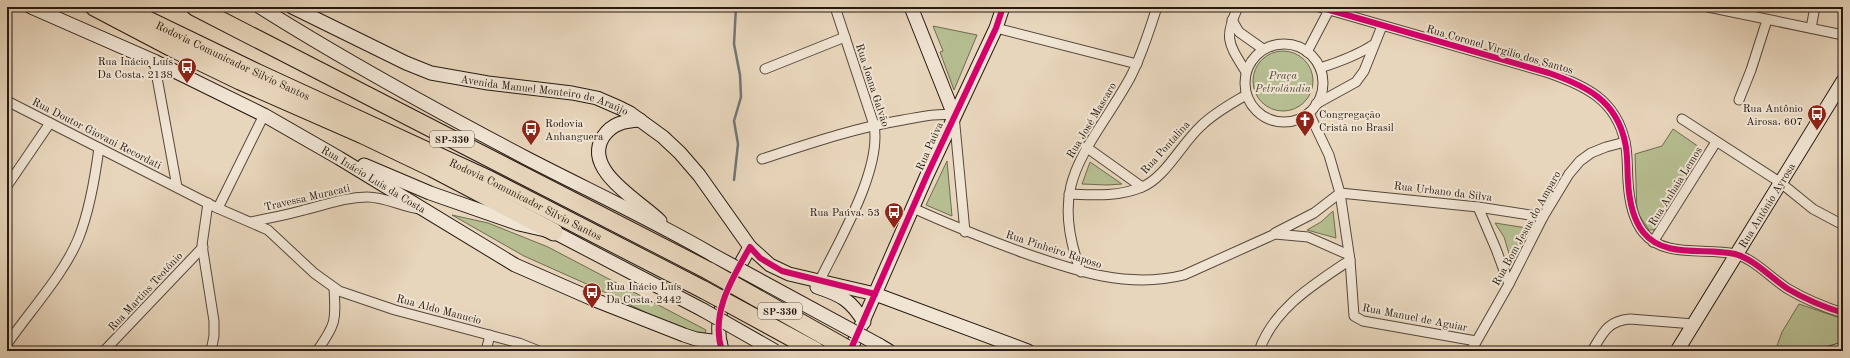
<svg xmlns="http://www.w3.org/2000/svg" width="1850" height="358" viewBox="0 0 1850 358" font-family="'Old Standard TT',serif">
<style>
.green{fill:#b6be91;stroke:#6e6c51}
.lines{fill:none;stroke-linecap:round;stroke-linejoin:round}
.stream{stroke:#6e7778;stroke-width:2.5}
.street-casing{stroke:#56483c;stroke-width:11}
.secondary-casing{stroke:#261911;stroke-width:15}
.highway-casing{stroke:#261911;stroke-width:19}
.street{stroke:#f0e4d3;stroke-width:9}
.secondary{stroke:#f0e4d3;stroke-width:13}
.highway{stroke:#e8d6bc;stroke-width:17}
.secondary-bridge-casing{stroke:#261911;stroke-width:15;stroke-linecap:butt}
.highway-bridge-casing{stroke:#261911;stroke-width:19;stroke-linecap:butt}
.secondary-bridge{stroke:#f0e4d3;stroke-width:13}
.highway-bridge{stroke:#e8d6bc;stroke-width:17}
.cycleway-casing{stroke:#f0e4d3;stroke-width:8}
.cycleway{stroke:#d6006c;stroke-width:6}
.labels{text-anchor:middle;stroke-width:4;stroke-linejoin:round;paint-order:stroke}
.shield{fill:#f0e4d3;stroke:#63564b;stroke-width:1}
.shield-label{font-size:10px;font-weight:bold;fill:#261911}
.street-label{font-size:11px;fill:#261911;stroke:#f0e4d3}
.poi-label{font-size:11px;fill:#261911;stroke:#f0e4d3;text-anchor:end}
.park-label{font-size:11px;font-style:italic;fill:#514b37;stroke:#f0e4d3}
</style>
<rect width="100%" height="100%" fill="#e8d6bc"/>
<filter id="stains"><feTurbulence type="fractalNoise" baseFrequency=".005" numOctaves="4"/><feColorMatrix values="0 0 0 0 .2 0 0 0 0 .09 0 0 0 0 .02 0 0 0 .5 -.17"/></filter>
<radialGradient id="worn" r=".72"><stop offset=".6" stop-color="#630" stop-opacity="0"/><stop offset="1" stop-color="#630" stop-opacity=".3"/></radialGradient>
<g class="green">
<path d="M933 26 977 35 954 90 940 52 943 51Z"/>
<circle cx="1283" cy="81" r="30"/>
<path d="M1673 129 1702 149 1704 153 1655 230H1649L1637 212 1635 154 1662 146Z"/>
<path d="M947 161 952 216 926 205Z"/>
<path d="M1090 162 1122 184 1107 185 1082 184Z"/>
<path d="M1333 211 1336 238 1307 230 1321 222Z"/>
<path d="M452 215 488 223 548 247 706 330 704 336 655 317 600 290 524 256Z"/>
<path d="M1495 223 1527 228 1512 257H1510L1504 237Z"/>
<path d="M1799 304 1843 319V343L1813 351H1775L1782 332Z"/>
</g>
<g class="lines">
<path class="stream" d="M734 180 738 144 734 121 741 97 740 75 734 44 736 7"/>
<g class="street-casing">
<g id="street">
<path d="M1238 7C1223 39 1229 44 1246 72"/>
<path d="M1319 7 1549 73C1586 86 1616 100 1625 142 1628 154 1627 168 1628 181 1629 199 1632 218 1643 232 1664 259 1705 247 1735 254 1754 259 1771 278 1788 289 1805 299 1824 307 1843 313"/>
<path d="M1708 7 1843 35"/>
<path d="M7 8 8 7"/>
<path d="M1232 20 1239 32 1263 49"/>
<path d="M996 28 1137 64"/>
<path d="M1811 28 1815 7"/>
<circle cx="1284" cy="83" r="39"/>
<path d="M1307 52 1329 10"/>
<path d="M154 61 177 187"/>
<path d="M1320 68C1339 62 1356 56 1373 45"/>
<path d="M765 69 845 37"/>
<path d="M1739 100 1751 70 1767 20"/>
<path d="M7 101 215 207 268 230 314 273 339 291 395 310 519 343 539 351"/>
<path d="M1316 104 1356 82 1364 71 1382 26"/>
<path d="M1309 113 1329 155 1340 193 1350 260 1354 316 1363 321 1476 341"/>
<path d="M1682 119 1781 183 1813 209 1843 225"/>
<path d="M1086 147 1142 187"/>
<path d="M762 159C808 144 854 128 903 120 920 117 936 113 954 115L965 232"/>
<path d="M7 186 50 123"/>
<path d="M1340 193 1478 207 1543 217"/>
<path d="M1069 194C1093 195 1119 197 1142 187 1165 178 1182 143 1201 126 1214 113 1231 104 1246 95"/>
<path d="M208 203 202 245 214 321V336L211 351"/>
<path d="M1478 207 1496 249 1509 284"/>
<path d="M218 208 264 115"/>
<path d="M913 208C950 225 986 239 1024 253 1076 271 1128 289 1184 275L1275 234 1308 237 1349 255"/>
<path d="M251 222C269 218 287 215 304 210 325 205 345 197 367 197 386 197 402 207 420 209"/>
<path d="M1275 233 1314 213 1340 193"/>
<path d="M1653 242 1716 142"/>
<path d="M1081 272C1046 180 1088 153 1130 78 1142 55 1149 31 1157 7"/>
<path d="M820 280C840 239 882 169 874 125L835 7"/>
<path d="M7 344C29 312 65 273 79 237 90 209 95 178 99 148"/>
<path d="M104 351 203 247"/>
<path d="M317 351C336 324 336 321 334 288"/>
<path d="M486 351 490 335"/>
<path d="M1259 351C1274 308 1313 285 1350 260"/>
<path d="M1471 351 1509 284 1543 217 1569 174 1580 161 1591 153 1606 147 1625 142"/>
<path d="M1592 351C1603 333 1607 321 1630 319L1694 324"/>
<path d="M1829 351 1843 347"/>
</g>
</g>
<g class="secondary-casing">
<g id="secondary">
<path id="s1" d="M31 7 154 61 264 115 339 158 515 265 595 300 684 335 696 339 720 342"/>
<path d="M260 7C347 62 437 111 528 159 590 191 653 220 713 255"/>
<path id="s2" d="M292 7 406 63 431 73 488 83 572 93 597 98 620 108 630 113 663 137 680 153 699 175 750 247 770 265 789 274 875 294 1028 351"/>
<path d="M911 7 954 115"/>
<path d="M640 120C625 121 612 123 603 137 582 170 640 201 660 221"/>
<path d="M364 165 430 193 519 224 554 232 703 310"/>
<path d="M817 287C841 295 851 300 864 322"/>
<path d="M879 345 889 351"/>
<path d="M722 350C710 313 733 278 750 247"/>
<path d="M850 351 927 175 996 28 1003 7"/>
<path id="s3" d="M1677 351 1843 81"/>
</g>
</g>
<g class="highway-casing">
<g id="highway">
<path d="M94 7 174 49 240 81 363 135 432 168 554 232"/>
<path id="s4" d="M121 7 260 74 488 179 704 290"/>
<path d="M195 7 709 271"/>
</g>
</g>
<use href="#street" class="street"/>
<use href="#secondary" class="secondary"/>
<use href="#highway" class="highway"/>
<g class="secondary-bridge-casing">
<g id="secondary-bridge">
<path d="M713 255 879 345"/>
<path d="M703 310 775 351"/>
</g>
</g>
<g class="highway-bridge-casing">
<g id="highway-bridge">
<path d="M709 271 851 351"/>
<path d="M704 290 816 351"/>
</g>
</g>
<use href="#secondary-bridge" class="secondary-bridge"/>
<use href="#highway-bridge" class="highway-bridge"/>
<g class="cycleway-casing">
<g id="cycleway">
<path d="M1319 7 1549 73C1586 86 1616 100 1625 142 1628 154 1627 168 1628 181 1629 199 1632 218 1643 232 1664 259 1705 247 1735 254 1754 259 1771 278 1788 289 1805 299 1824 307 1843 313"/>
<path d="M722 351C710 313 732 279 750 247L760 258 782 271 875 294"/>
<path d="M850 351 927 175 996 28 1003 7"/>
</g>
</g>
<use href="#cycleway" class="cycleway"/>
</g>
<defs>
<g id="bus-pin" transform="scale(1)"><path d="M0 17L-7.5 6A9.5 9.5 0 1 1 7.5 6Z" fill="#8f2418" stroke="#f0e4d3"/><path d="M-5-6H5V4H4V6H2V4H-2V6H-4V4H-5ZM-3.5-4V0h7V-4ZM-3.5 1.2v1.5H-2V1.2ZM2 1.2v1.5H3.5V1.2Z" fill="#fff"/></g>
<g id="church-pin" transform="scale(1)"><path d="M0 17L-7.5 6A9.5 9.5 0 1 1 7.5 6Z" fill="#8f2418" stroke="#f0e4d3"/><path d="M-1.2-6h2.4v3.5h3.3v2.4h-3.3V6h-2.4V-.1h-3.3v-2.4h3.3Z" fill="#fff"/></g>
</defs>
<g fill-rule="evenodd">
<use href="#bus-pin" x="187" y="67"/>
<use href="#bus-pin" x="1817" y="114"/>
<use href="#church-pin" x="1305" y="120"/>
<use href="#bus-pin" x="531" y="129"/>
<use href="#bus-pin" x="894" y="212"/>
<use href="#bus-pin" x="592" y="292"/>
</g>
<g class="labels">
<g class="shield">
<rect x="430" y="131" width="44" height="16" rx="3"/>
<rect x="758" y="303" width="44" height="16" rx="3"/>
</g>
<g class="shield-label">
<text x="452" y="143">SP-330</text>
<text x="780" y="315">SP-330</text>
</g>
<g class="street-label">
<text transform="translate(1500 49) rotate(16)" y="4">Rua Coronel Virgilio dos Santos</text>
<text dy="4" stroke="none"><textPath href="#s4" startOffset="124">Rodovia Comunicador Silvio Santos</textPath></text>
<text transform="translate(873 85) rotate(72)" y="4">Rua Joana Galvão</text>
<text dy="4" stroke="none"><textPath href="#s2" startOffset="270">Avenida Manuel Monteiro de Araújo</textPath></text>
<text transform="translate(1091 120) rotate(-59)" y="4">Rua José Mascaro</text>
<text transform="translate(97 133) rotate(27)" y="4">Rua Doutor Giovani Recordati</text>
<text transform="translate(929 146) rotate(-66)" y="4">Rua Paúva</text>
<text transform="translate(1165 147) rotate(-48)" y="4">Rua Pontalina</text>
<text dy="4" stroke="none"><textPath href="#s1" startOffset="384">Rua Inácio Luis da Costa</textPath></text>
<text transform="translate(1675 186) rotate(-58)" y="4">Rua Anhaia Lemos</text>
<text transform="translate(1443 191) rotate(7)" y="4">Rua Urbano da Silva</text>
<text transform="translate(307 197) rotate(-13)" y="4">Travessa Muracati</text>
<text dy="4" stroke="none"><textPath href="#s4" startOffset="448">Rodovia Comunicador Silvio Santos</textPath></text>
<text dy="4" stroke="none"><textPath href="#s3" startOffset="171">Rua Antônio Ayrosa</textPath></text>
<text transform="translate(1526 228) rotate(-61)" y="4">Rua Bom Jesus do Amparo</text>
<text transform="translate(1054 249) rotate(18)" y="4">Rua Pinheiro Raposo</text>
<text transform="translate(145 291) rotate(-47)" y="4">Rua Martins Teotônio</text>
<text transform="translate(439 309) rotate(15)" y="4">Rua Aldo Manucio</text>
<text transform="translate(1415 317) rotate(11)" y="4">Rua Manuel de Aguiar</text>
</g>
<g class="poi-label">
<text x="173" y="65">Rua Inácio Luís<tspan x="173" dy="13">Da Costa, 2138</tspan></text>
<text x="1803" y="112">Rua Antônio<tspan x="1803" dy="13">Airosa, 607</tspan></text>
<text x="1319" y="118" text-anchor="start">Congregação<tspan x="1319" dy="13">Cristã no Brasil</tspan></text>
<text x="545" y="127" text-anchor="start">Rodovia<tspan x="545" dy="13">Anhanguera</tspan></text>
<text x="880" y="216">Rua Paúva, 53</text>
<text x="606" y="290" text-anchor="start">Rua Inácio Luís<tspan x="606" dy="13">Da Costa, 2442</tspan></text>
</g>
<g class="park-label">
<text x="1283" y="79">Praça<tspan x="1283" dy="13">Petrolândia</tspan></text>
</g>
</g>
<rect width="1850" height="358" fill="none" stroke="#e8d6bc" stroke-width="24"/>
<rect x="8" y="8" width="1834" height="342" fill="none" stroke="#261911" stroke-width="2"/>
<rect x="12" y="12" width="1826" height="334" fill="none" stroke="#261911"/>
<rect width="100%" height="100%" filter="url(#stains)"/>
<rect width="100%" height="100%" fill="url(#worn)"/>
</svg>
